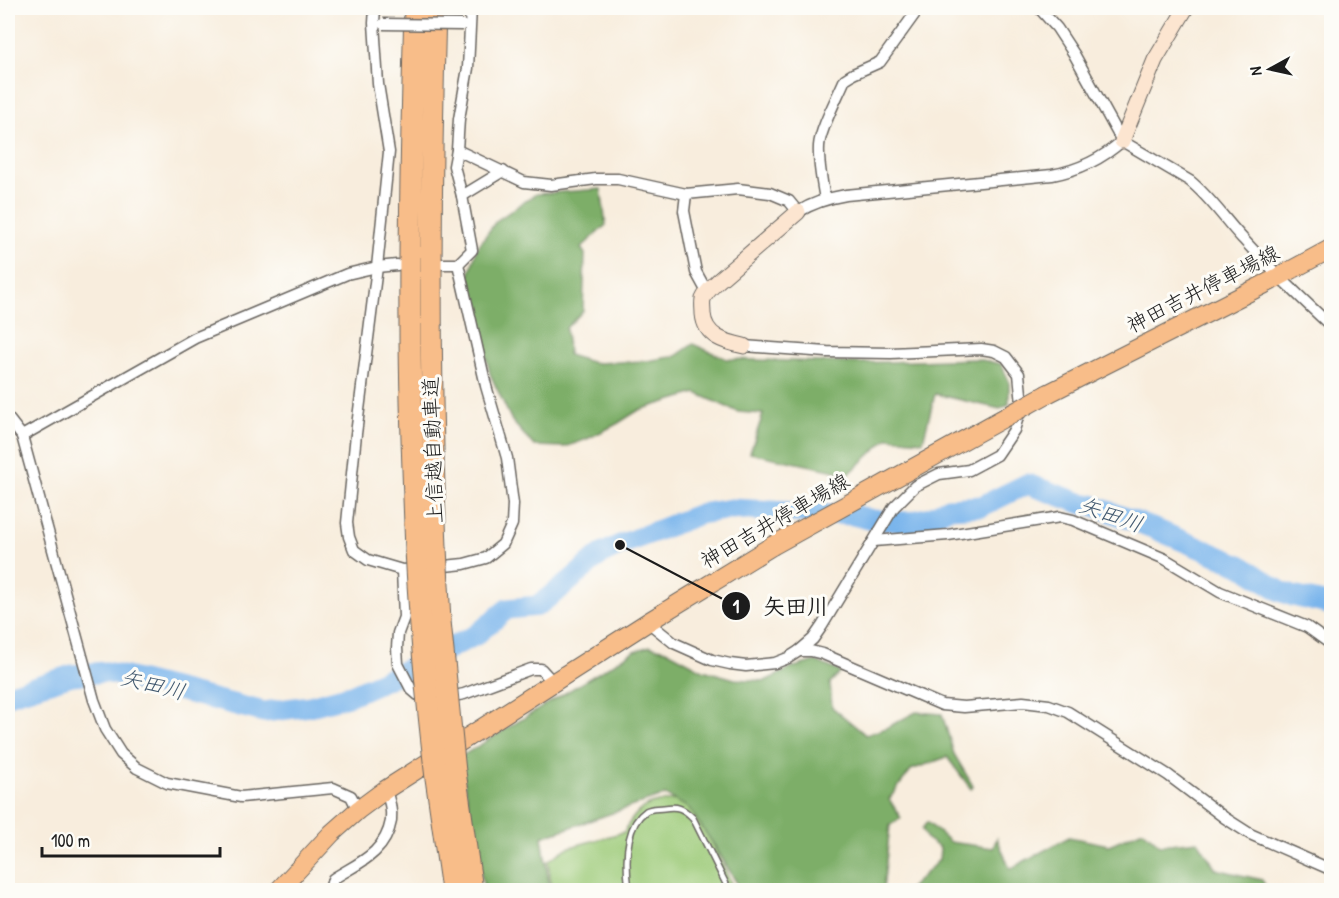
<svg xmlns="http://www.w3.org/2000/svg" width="1339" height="898" viewBox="0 0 1339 898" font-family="'Patrick Hand','Klee One',sans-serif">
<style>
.green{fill:#9cca78;stroke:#5c734a;stroke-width:1.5}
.forest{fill:#7dae68;stroke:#4c6542;stroke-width:1.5}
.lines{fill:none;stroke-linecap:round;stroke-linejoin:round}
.river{stroke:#7ab5ec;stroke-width:21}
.lane-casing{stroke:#696560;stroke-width:8}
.street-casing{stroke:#696560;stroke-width:13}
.secondary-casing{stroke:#696560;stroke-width:17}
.primary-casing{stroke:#696560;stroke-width:20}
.highway-casing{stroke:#696560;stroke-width:23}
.lane{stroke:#fff;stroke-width:5}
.street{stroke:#fff;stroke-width:10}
.secondary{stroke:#fce5d0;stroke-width:15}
.primary{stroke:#f8bd89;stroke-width:18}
.highway{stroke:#f8bd89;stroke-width:21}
.street-bridge-casing{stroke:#696560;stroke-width:13;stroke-linecap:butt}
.primary-bridge-casing{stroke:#696560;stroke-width:20;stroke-linecap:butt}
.highway-bridge-casing{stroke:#696560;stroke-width:23;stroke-linecap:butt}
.street-bridge{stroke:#fff;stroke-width:10}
.primary-bridge{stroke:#f8bd89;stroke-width:18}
.highway-bridge{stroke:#f8bd89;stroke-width:21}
.labels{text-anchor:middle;stroke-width:6;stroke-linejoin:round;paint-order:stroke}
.street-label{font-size:21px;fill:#1c1c1c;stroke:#fdfcf7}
.water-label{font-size:22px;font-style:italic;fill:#42596f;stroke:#fdfcf7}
.leader{fill:none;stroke:#1c1c1c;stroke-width:2}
.callout-dot{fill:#1c1c1c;stroke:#fdfcf7;stroke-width:2}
.mark-label{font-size:18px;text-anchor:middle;font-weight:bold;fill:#fff}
.callout-label{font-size:22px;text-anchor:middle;font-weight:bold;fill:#1c1c1c;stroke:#fdfcf7;stroke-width:6;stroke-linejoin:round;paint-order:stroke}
</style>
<rect width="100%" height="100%" fill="#fdfcf7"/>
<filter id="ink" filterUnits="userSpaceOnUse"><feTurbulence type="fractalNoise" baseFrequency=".0167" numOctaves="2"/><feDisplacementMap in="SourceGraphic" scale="12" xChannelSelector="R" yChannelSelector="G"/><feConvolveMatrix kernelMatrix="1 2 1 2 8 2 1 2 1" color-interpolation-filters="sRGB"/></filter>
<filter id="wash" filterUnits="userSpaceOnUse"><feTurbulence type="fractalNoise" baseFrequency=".008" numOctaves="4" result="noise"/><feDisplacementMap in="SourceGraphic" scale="24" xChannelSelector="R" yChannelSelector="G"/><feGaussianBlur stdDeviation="1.35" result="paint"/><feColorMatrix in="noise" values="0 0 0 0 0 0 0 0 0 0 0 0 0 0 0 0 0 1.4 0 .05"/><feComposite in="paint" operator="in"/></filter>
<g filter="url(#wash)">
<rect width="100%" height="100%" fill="#f8eddd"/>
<path class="green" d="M680 800 687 803 703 822 734 890H552L548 861 567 848 624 832C638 805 650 801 680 800Z"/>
<g class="forest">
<path d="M601 189 606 225 581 248 585 254 583 311 566 328 568 355 594 363 647 361 676 356 693 344 727 359 856 363 977 359 1001 364 1009 381V404L1000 409 935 394 923 441 888 438 849 474 750 453 763 414 738 412 696 393 639 410 617 424 587 439 565 447 534 446 512 421 490 374 469 275 477 248 496 221 536 194Z"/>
<path d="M650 646 666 650 703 670 735 679 765 681 794 667 816 661 841 672 830 683 832 707 866 735 886 728 916 712 942 714 954 754 973 786 971 789 947 757 911 770 889 799 901 818 890 825 883 890H741L716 848 689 808 665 795 542 837 550 890H484L460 757 634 651Z"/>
<path d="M927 822 950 842 993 848 997 838 1010 869 1069 837 1109 845 1143 830 1160 845 1198 841 1216 869 1262 880 1268 890H908L939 860 940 848 927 839 922 829Z"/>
</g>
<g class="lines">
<path class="river" d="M8 695 72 675 106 672 264 712 310 706 351 695 387 679 476 635 507 609 537 606 565 585 600 555 620 545 700 514 731 509 853 515 873 520 909 522 931 517 948 508 982 506 1027 484 1083 504 1092 505 1155 529 1242 566 1280 591 1293 596 1332 605"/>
</g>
</g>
<g filter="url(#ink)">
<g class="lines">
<g class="lane-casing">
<path id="lane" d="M629 890C626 867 623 827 646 811 651 808 658 809 664 808 678 806 683 808 693 818L729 890"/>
</g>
<g class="street-casing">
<g id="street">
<path d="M375 8 374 23 378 84 389 152 377 267 356 434 347 523 349 537 354 550 368 560 402 570 419 569"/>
<path d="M1039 8 1057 28 1074 54 1122 141 1190 181C1211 198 1225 220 1243 239 1271 270 1301 298 1332 327"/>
<path d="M457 150 524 182 551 185 596 179H618L686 194 738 189 770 193 789 201 798 212C814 202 828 198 846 195L1052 175C1079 170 1101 160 1122 141"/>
<path d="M686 194 684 211 696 272 707 292"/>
<path d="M462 196 503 171"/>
<path d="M825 199C822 183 818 162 819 146 820 129 838 96 845 79L853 74 880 62 919 8"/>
<path d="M443 264H458L472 250 462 196 454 166 457 150 459 119 468 68 471 8"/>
<path d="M8 418 22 436 94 700 105 729 121 754 137 768 167 783 241 797 333 788 351 796 358 810"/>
<path d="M22 436 195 338 347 274 377 267 397 265"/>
<path d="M874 541 948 535 1060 517 1073 520 1165 559 1220 592 1307 627 1332 645"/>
<path d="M435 567 464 564 486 558 503 544 512 524 513 504 507 458 486 386 458 264"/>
<path d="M402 570 404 617 398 633 397 648 398 664 411 689 418 695 429 698"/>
<path d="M648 622 674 643 712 660 730 664 746 666 775 663 788 658 799 651 813 639 822 626 894 507 915 486 939 474 969 470 997 455 1014 430 1022 404 1019 374 1006 357 994 351 981 349 891 353 827 352 744 346"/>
<path d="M799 651H811L823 654 942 705 964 707 1023 702 1049 705 1068 712 1168 775 1225 818 1250 834 1332 870"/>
<path d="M444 698 464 694 531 669H541L553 682"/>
<path d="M332 890 331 886 333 879C358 863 385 854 391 821 392 810 390 800 385 790"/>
</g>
</g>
<g class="secondary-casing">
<g id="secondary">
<path d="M1122 141 1155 60 1186 8"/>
<path d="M744 346C725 342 705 337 703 314 703 309 702 304 703 299 706 292 713 286 718 281L798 212"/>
</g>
</g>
<g class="primary-casing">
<g id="primary">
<path d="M1047 394 1271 281 1332 248"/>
<path d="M279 890 332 833 358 810 385 790 648 622 772 546"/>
</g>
</g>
<g class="highway-casing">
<g id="highway">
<path d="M415 8C412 114 409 220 410 327 410 401 413 476 416 550"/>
<path d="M435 8C430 188 429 368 436 548"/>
<path d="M455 772 472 890"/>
<path d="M436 778 452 890"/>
</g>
</g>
<use href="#lane" class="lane"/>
<use href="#street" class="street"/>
<use href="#secondary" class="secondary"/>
<use href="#primary" class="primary"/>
<use href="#highway" class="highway"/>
<g class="street-bridge-casing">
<path id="street-bridge" d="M383 24 462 25"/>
</g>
<g class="primary-bridge-casing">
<path id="primary-bridge" d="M772 546 1047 394"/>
</g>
<g class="highway-bridge-casing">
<g id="highway-bridge">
<path d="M436 548 440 621 455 772"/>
<path d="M416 550C420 627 427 702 436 778"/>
</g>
</g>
<use href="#street-bridge" class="street-bridge"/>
<use href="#primary-bridge" class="primary-bridge"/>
<use href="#highway-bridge" class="highway-bridge"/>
</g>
</g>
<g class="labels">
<g class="street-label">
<text transform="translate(1203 289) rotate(-27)" y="7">神田吉井停車場線</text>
<text transform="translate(433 450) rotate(-92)" y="7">上信越自動車道</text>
<text transform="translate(775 521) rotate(-30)" y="7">神田吉井停車場線</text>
</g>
<g class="water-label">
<text transform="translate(1111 514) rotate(19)" y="8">矢田川</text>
<text transform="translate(153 684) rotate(14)" y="8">矢田川</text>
</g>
</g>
<path class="leader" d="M620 545L736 606"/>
<g class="callout-dot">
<circle cx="620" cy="545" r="6"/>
<circle cx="736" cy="606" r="15"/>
</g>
<g class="mark-label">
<text x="736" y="613">1</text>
</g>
<g class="callout-label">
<text x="796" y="614">矢田川</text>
</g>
<rect width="1339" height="898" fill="none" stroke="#fdfcf7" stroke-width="30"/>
<g transform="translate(1270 69) rotate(262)" stroke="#fdfcf7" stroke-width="4.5" paint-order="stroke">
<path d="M0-4.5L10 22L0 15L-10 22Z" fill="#1c1c1c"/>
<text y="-9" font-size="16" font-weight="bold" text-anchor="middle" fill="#1c1c1c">N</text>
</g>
<path d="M42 847v9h178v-9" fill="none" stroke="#1c1c1c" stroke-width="3"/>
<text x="51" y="847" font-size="18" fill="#1c1c1c" stroke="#fdfcf7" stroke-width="4.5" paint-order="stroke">100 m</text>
</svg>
